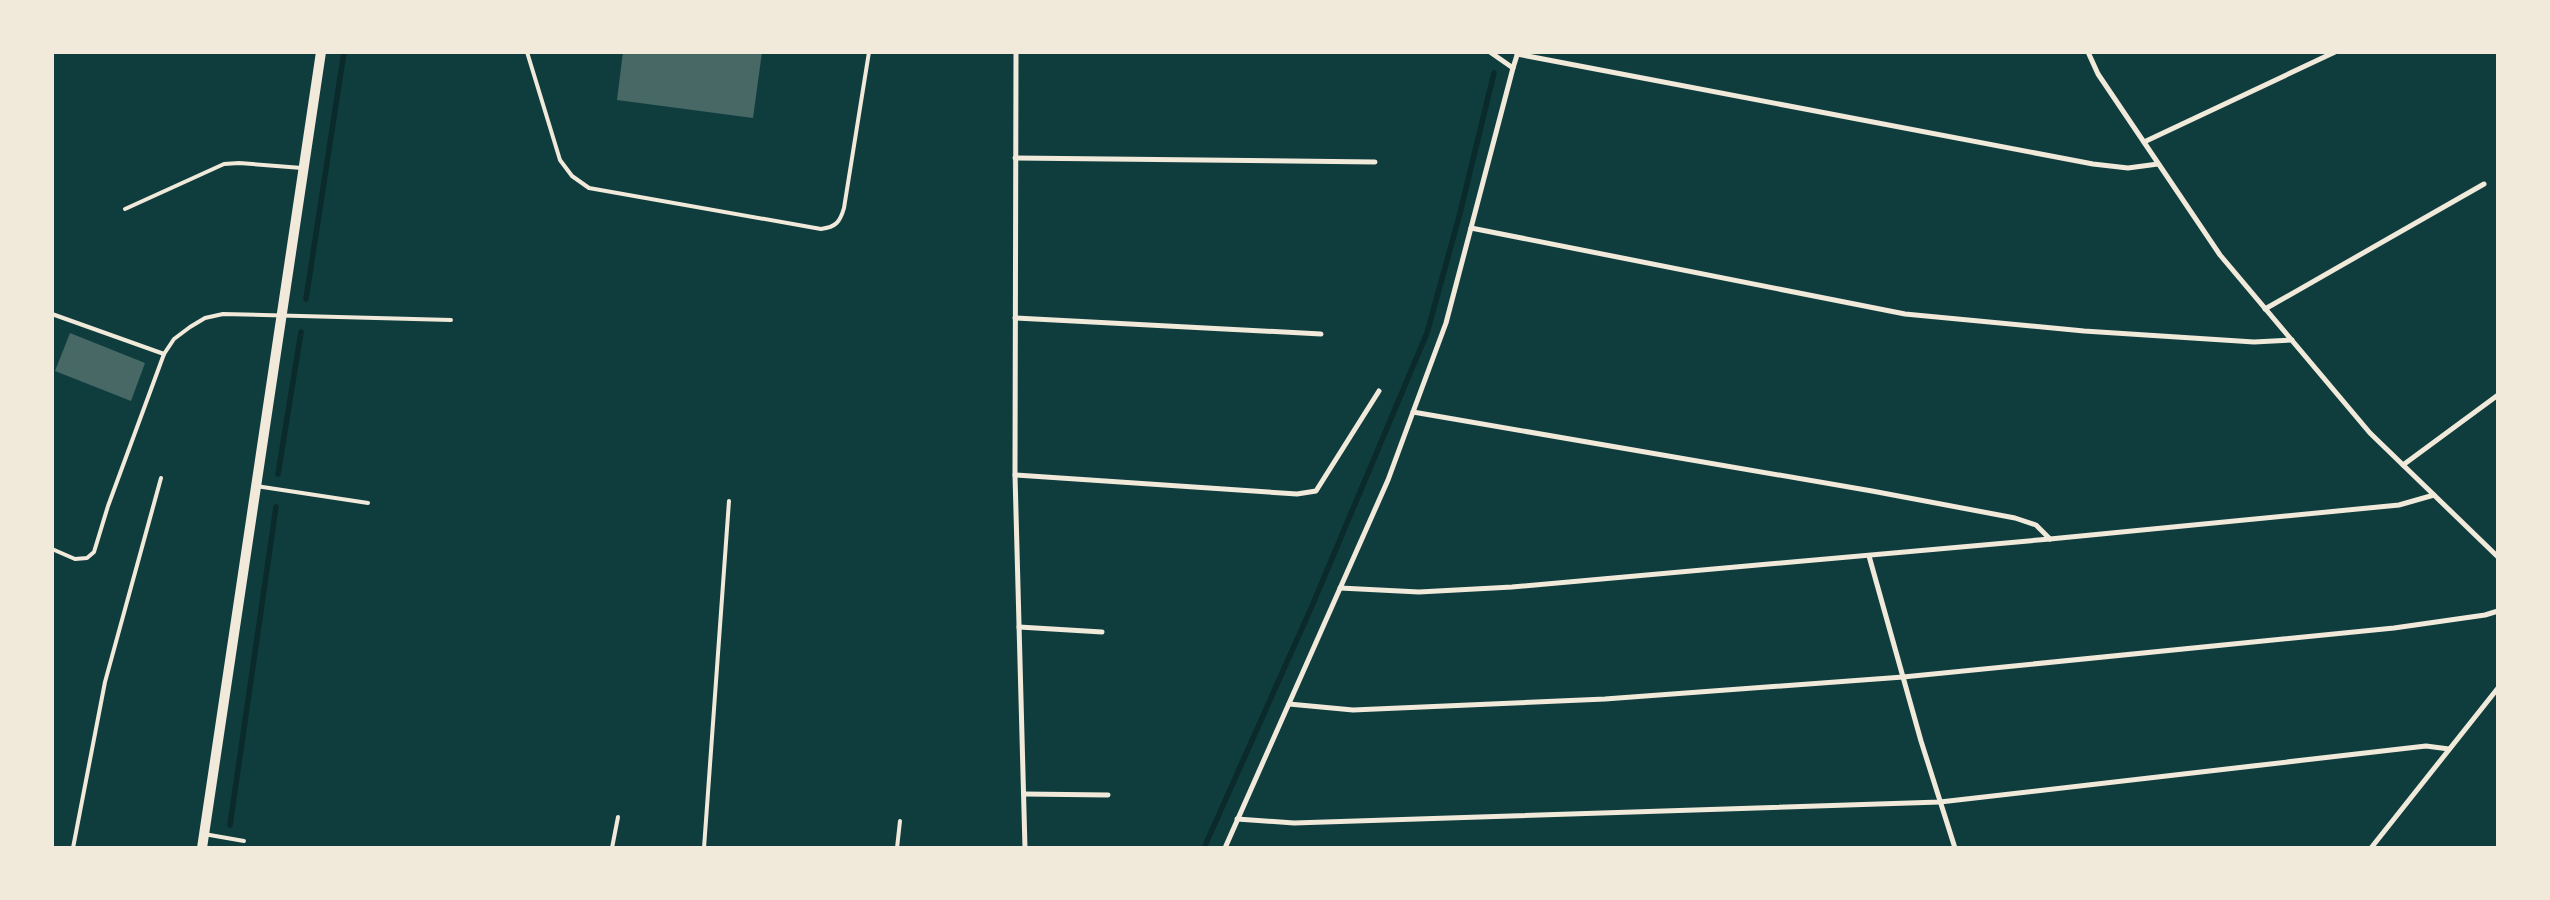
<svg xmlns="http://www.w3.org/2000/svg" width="2550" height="900" viewBox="0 0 2550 900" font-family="'IBM Plex Sans',sans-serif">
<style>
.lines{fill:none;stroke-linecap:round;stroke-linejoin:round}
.stream{stroke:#0a2a2b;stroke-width:5.5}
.building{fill:#486865}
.service{stroke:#f1e9da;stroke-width:4}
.minor{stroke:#f1e9da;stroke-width:5}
.secondary{stroke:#f1e9da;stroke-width:10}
</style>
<rect width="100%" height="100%" fill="#0f3d3e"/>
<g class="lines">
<g class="stream">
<path d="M306 299 344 52"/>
<path d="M278 474 301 332"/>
<path d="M230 825 276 507"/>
<path d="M1204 848 1312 606 1427 333 1459 217 1494 73"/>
</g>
</g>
<g class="building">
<path d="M623 52H762L753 118 617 100Z"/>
<path d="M70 333 145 363 131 401 55 371Z"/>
</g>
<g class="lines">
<g class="service">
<path d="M527 52 560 160 572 176 589 188 821 229C836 227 840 222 844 208L869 52"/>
<path d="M125 209 224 164 239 163 302 168"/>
<path d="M52 314 164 354"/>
<path d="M256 486 368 503"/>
<path d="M52 549 75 559 87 558 94 552 108 506 164 354 174 339 190 327 205 318 223 314 451 320"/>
<path d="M204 834 244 841"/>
<path d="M73 848 105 682 161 478"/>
<path d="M612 848 618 817"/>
<path d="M704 848 729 501"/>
<path d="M897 848 900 821"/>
</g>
<g class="minor">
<path d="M1016 52 1015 475 1025 848"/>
<path d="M2088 52 2098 74 2220 255 2370 433 2498 557"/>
<path d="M1517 54 2093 164 2128 168 2158 164"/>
<path d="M1513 68 1518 52"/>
<path d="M2144 142 2335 52"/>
<path d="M1015 158 1375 162"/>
<path d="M1471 228 1905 314 2084 331 2254 342 2292 340"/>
<path d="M2265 309 2484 184"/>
<path d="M1015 318 1321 334"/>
<path d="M1413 412 1872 491 2015 518 2036 525 2050 539"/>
<path d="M2403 465 2498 395"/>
<path d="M1015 475 1297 494 1316 491 1379 391"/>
<path d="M1869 556 1921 741 1955 848"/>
<path d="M1340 588 1419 592 1512 587 2050 539 2399 505 2434 495"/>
<path d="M1019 627 1102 632"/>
<path d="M1289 704 1353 710 1605 699 1903 677 2394 628 2485 615 2498 611"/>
<path d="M1024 794 1108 795"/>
<path d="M1237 819 1294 823 1940 802 2426 746 2449 749"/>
<path d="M1225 848 1388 480 1413 412 1446 323 1513 68 1490 52"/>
<path d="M2371 848 2498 688"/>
</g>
<path class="secondary" d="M202 848 321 52"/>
</g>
<rect width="2550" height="900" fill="none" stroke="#f1e9da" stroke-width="108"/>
</svg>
